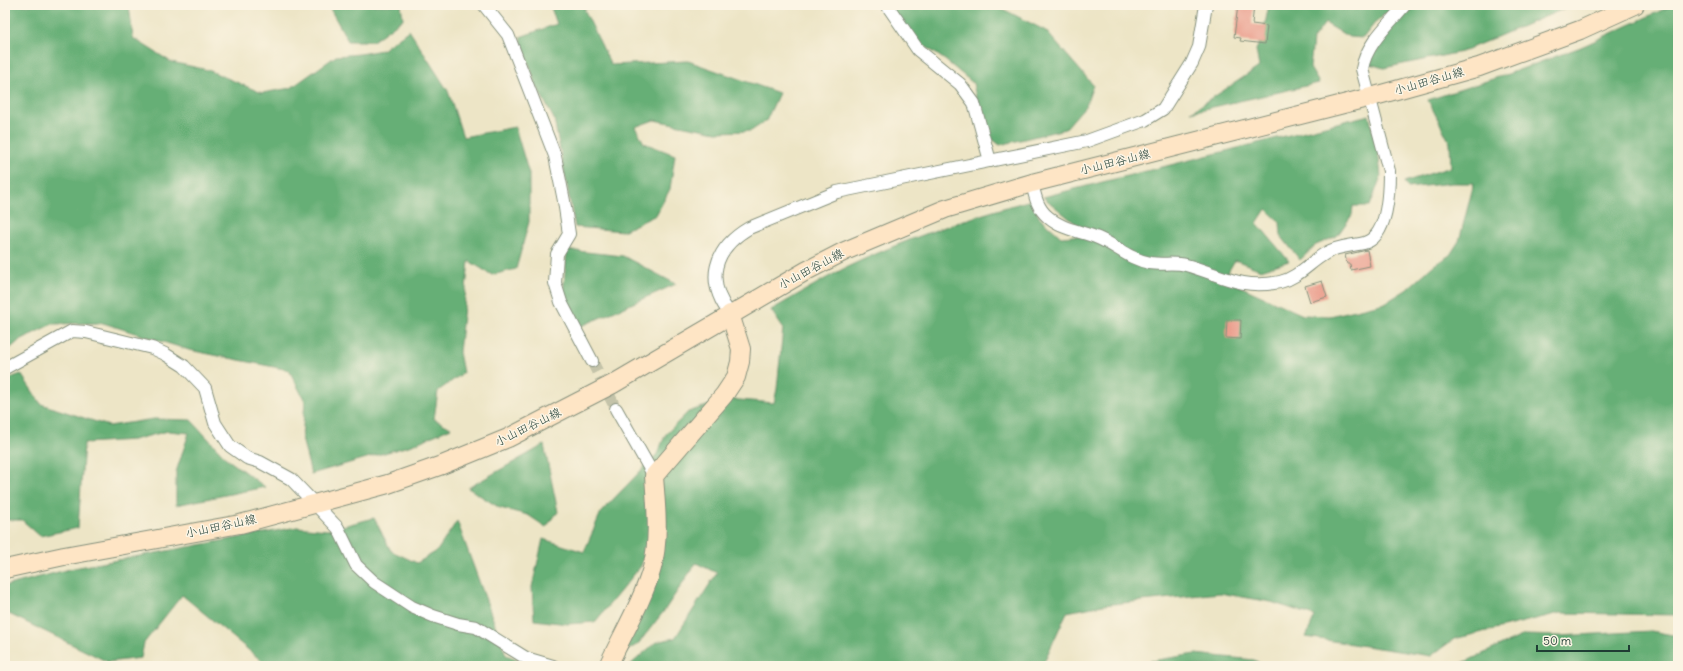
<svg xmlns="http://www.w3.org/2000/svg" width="1683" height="671" viewBox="0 0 1683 671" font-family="Delius,'Klee One',sans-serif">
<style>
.forest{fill:#66af76;stroke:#427655}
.building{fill:#ea9c8b}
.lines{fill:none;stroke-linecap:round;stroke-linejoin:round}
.street-tunnel{stroke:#c4c3a9;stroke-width:12;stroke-dasharray:12 6;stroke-linecap:butt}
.street-casing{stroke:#86917d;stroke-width:14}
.secondary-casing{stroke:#86917d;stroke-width:20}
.street{stroke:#fff;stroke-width:12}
.secondary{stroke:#fee5c5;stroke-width:18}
.labels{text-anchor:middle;stroke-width:3;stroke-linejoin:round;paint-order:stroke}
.street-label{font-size:12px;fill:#1f3d34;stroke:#fcf5e5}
</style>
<rect width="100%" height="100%" fill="#fcf5e5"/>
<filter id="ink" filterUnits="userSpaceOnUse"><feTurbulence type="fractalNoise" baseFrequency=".025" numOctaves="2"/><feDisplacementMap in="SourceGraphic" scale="8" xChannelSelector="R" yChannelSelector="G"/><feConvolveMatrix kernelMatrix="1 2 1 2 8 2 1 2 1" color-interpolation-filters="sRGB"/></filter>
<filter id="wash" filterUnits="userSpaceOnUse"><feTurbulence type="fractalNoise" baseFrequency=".012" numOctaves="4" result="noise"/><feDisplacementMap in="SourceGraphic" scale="16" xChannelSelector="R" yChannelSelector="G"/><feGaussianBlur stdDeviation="0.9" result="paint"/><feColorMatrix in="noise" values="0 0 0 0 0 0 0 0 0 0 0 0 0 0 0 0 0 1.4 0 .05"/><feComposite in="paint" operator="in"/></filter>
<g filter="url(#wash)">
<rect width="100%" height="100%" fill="#ede5c6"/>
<g class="forest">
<path d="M5 5H129L133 38 171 62 208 70 262 93 291 88 336 56 360 54 382 50 409 30 448 91 463 137 515 127 529 174V222L516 269 492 275 469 261 459 352 463 373 438 391 434 419 451 428 412 445 311 474 302 438 305 401 289 370 189 350 103 323 52 324 20 340 5 353Z"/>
<path d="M328 5H401L403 19 373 41H348Z"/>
<path d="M550 5H605L584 9 611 65 688 61 779 93 766 121 751 131 716 132 654 120 635 127 644 143 675 155 670 189 656 215 623 231 575 227 554 119 536 85 520 37 557 24Z"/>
<path d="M879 5H995L1046 31 1093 85 1086 105 1065 129 1000 145 983 132 973 83 945 60 902 30 882 12Z"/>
<path d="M1269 5H1396L1374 24 1363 38 1349 37 1325 23 1313 39 1310 68 1319 83 1191 112 1259 67 1256 50 1263 34Z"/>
<path d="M1410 5H1573L1461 52 1384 68 1370 64 1366 57Z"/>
<path d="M1673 5H1678V615L1560 613 1454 639 1431 656 1306 637 1315 616 1271 602 1220 593 1103 605 1067 612 1042 666H629L656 642 675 638 717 573 696 563 664 611 638 644 615 658 654 587 649 540 641 566 595 622 568 624 534 620 532 587 543 539 584 552 601 512 657 454 666 434 688 412 728 399 774 403 777 389 783 328 771 310C796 296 820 281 845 268 905 239 967 218 1031 200L1040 218 1061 237 1084 235 1076 224 1043 197 1369 115 1378 151 1381 176 1370 206H1353L1352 215 1337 236 1316 245 1300 260 1281 236 1280 222 1266 209 1257 223 1289 261 1261 270 1235 260 1224 279 1303 315 1330 316 1385 303 1406 290 1434 265 1450 255 1459 241 1474 183H1452L1408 188 1404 182 1451 167 1450 143 1428 100 1508 74 1581 47Z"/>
<path d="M567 250 623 256 676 284 579 327 563 295Z"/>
<path d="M21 374 41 404 109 426 154 419 191 420 227 459 265 487 176 505V472L189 433 168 431 133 440 84 443 78 528 40 536 22 520H5V380Z"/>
<path d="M544 445 558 512 546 527 528 515 500 508 468 488Z"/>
<path d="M374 518 391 551 417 563 437 551 457 521 506 655 535 666H268L182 595 144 643 141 658 108 662 5 612V586L74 568 297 527 327 530Z"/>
<path d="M1651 631 1678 636V666H1456L1524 635 1560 636Z"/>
<path d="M1195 654 1254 660 1265 666H1137L1151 661Z"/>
</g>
<g id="blocks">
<g class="building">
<path d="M1238 5H1254L1252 24 1267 26 1265 44 1240 41 1241 38 1234 37Z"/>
<path d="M1367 250 1370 266 1351 270 1350 264H1347L1345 255Z"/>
<path d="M1322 281 1327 297 1310 302 1305 286Z"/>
<path d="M1227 320H1241L1240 339 1226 338Z"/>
</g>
</g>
</g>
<g filter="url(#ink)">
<use href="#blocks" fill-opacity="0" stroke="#86917d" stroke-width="1"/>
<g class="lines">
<path class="street-tunnel" d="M592 361 616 409"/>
<g class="street-casing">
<g id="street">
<path d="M484 5 508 35 555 156 564 201 569 234 557 254 555 283 561 302 592 361"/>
<path d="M887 5 918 50 960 84 974 103 990 161"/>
<path d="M1032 183C1035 196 1037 208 1048 217 1062 230 1082 231 1098 238 1117 246 1129 259 1150 263 1162 265 1175 262 1186 265 1222 275 1240 290 1280 282 1298 278 1310 262 1326 253 1337 246 1351 246 1364 243 1388 237 1389 191 1389 171L1362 69C1366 44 1389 24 1405 5"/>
<path d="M730 314C705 281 713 249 749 228L837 192 1087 141 1145 120 1163 109 1192 63 1199 47 1206 5"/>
<path d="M5 368 72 331 86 332 152 348 165 354 184 366 205 388 215 423 230 446 247 458 260 462 291 479 338 528 356 565 374 582 412 607 433 616 458 624 476 627 526 658 553 666"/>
<path d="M616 409 654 476"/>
</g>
</g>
<g class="secondary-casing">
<g id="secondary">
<path d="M5 569 64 556 240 524 388 484 442 465 508 438 613 384 806 271 845 251 945 209 1032 183 1371 97 1479 67 1580 30 1635 5"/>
<path d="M608 666C622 635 643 601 652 568 660 538 656 506 654 476L724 395 736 377 740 362 741 349 730 314"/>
</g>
</g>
<use href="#street" class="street"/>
<use href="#secondary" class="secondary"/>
</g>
</g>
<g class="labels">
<g class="street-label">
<text transform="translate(1429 81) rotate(-16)" y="4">小山田谷山線</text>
<text transform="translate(1115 162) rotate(-14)" y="4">小山田谷山線</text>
<text transform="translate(811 269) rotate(-28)" y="4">小山田谷山線</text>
<text transform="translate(528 427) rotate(-26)" y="4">小山田谷山線</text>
<text transform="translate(221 526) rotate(-12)" y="4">小山田谷山線</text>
</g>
</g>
<rect width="1683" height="671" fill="none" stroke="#fcf5e5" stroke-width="20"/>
<path d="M1537 645v6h92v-6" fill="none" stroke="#1f3d34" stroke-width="2"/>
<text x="1543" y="645" font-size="12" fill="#1f3d34" stroke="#fcf5e5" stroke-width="3" paint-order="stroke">50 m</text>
</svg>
